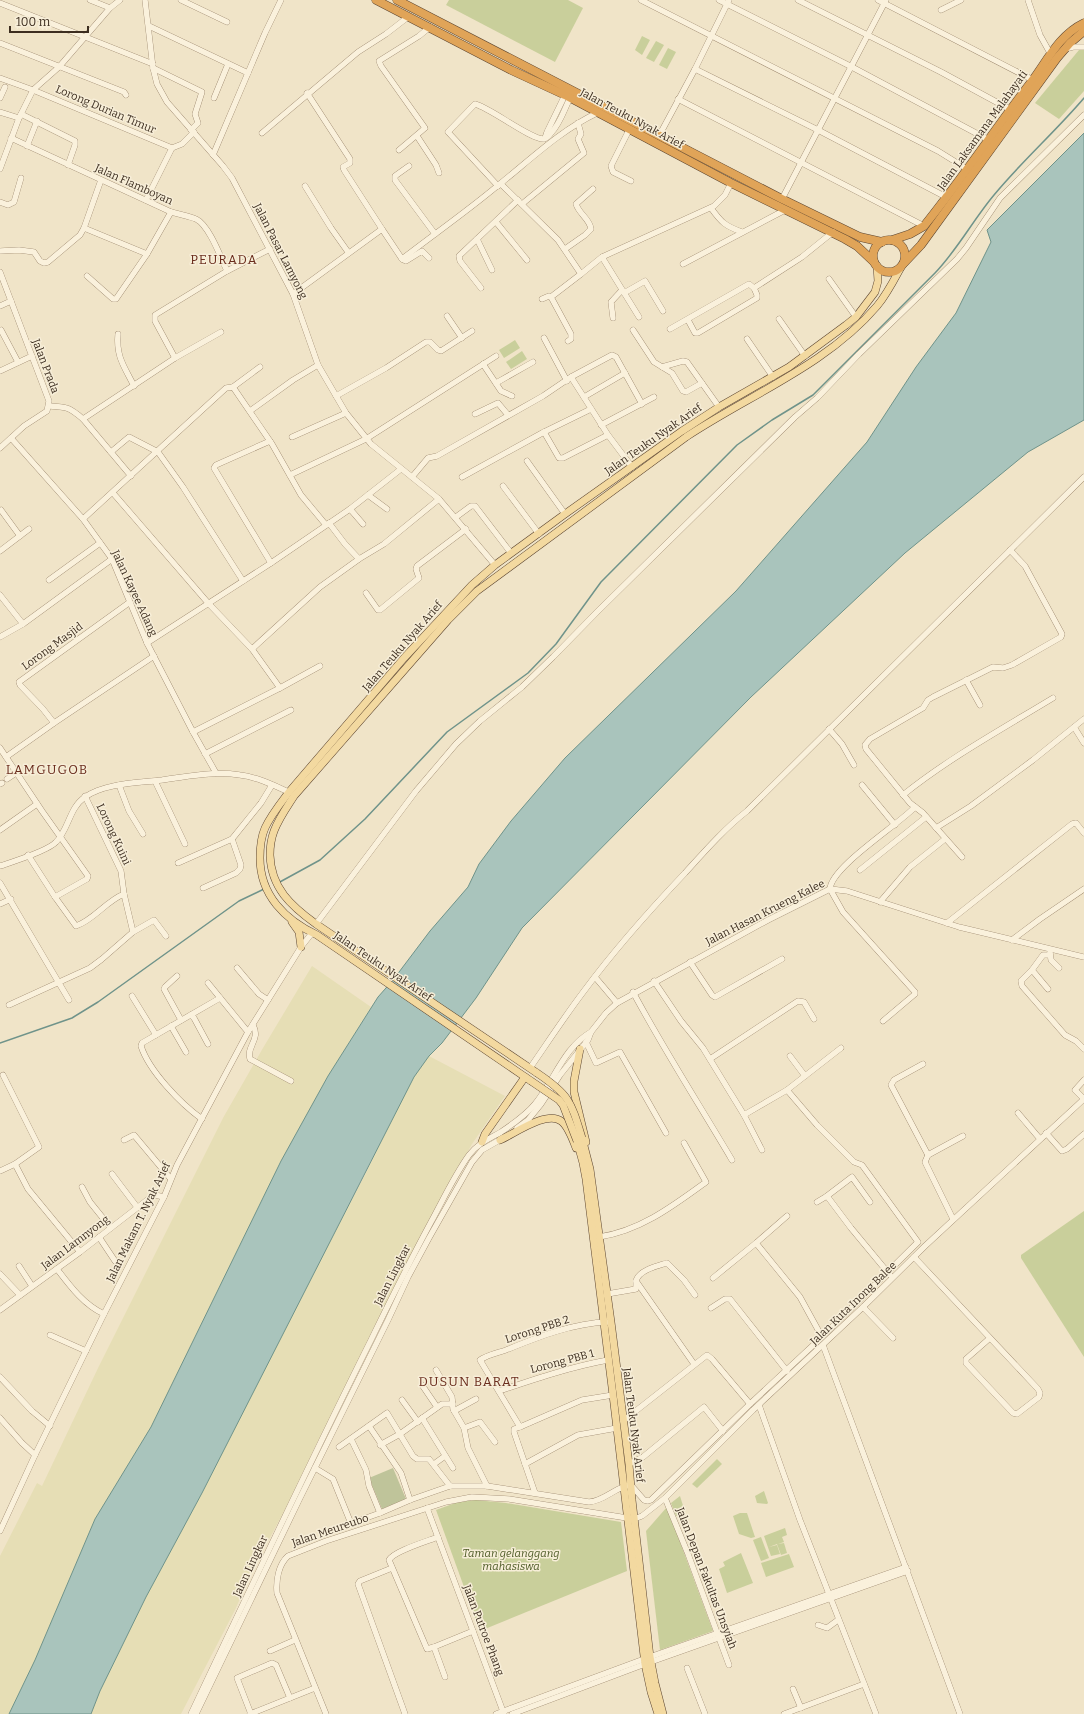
<svg xmlns="http://www.w3.org/2000/svg" width="1084" height="1714" viewBox="0 0 1084 1714" font-family="Bitter,serif">
<style>
.farmland{fill:#e6deb5}
.green{fill:#c9cf9b}
.cemetery{fill:#bfc49a}
.water{fill:#a9c4bc;stroke:#6f938a}
.lines{fill:none;stroke-linecap:round;stroke-linejoin:round}
.stream{stroke:#6f938a;stroke-width:1.5}
.minor-casing{stroke:#8d765c;stroke-width:6}
.major-casing{stroke:#5b4430;stroke-width:8}
.highway-casing{stroke:#5b4430;stroke-width:9}
.minor{stroke:#faf1dc;stroke-width:5.5}
.major{stroke:#f3d9a0;stroke-width:7}
.highway{stroke:#e0a458;stroke-width:8}
.major-bridge-casing{stroke:#5b4430;stroke-width:8;stroke-linecap:butt}
.major-bridge{stroke:#f3d9a0;stroke-width:7}
.labels{text-anchor:middle;stroke-width:3;stroke-linejoin:round;paint-order:stroke}
.street-label{font-size:11px;fill:#3d2e20;stroke:#f7eed8}
.park-label{font-size:11px;font-style:italic;fill:#4d5a26;stroke:#f7eed8}
.quarter-label{font-size:13px;letter-spacing:1px;fill:#6b2e1e;stroke:#f7eed8}
</style>
<rect width="100%" height="100%" fill="#f0e4c8"/>
<g class="farmland">
<path d="M312 966 371 1007 328 1076 281 1161 151 1427 95 1519 35 1660 9 1714H0V1556L37 1483 42 1486 99 1366 223 1118 263 1048Z"/>
<path d="M429 1056 505 1096 472 1144 424 1231 335 1410 317 1443 287 1506 253 1569 235 1610 181 1714H91L100 1691 146 1597 202 1493 301 1296 365 1175 399 1105 414 1077Z"/>
</g>
<g class="green">
<path d="M449 0H568L583 8 555 62 446 5Z"/>
<path d="M642 36 650 40 642 55 635 50Z"/>
<path d="M656 41 664 45 654 62 646 58Z"/>
<path d="M1084 44V91L1059 119 1035 103Z"/>
<path d="M668 48 676 52 667 69 659 65Z"/>
<path d="M515 340 520 348 504 358 499 350Z"/>
<path d="M522 351 527 359 511 369 506 362Z"/>
<path d="M1084 1211V1357L1021 1258V1255Z"/>
<path d="M717 1459 722 1464 697 1488 692 1484Z"/>
<path d="M764 1491 768 1503 767 1504 757 1503 755 1496Z"/>
<path d="M680 1496 685 1512 676 1516 671 1503Z"/>
<path d="M476 1500 506 1503 621 1522 627 1571 480 1631 436 1510 458 1502Z"/>
<path d="M667 1507 713 1631 660 1650 646 1531Z"/>
<path d="M740 1513H747L755 1537 751 1538 739 1534 733 1516Z"/>
<path d="M785 1528 787 1535 782 1537 784 1542 778 1544 784 1543 787 1553 781 1555 777 1544 769 1547 777 1545 780 1554 771 1556 764 1536Z"/>
<path d="M761 1537 769 1558 761 1561 753 1540Z"/>
<path d="M741 1553 753 1583 727 1593 719 1569 725 1566 723 1562Z"/>
<path d="M789 1554 794 1567 766 1577 761 1563Z"/>
</g>
<path class="cemetery" d="M393 1468 406 1499 382 1509 369 1478Z"/>
<path class="water" d="M1084 133V420L1028 452 905 553 751 697 522 928 476 998 442 1043 429 1056 414 1077 202 1493 146 1597 100 1691 91 1714H9L35 1660 95 1519 151 1427 281 1161 328 1076 378 997 393 980 430 931 468 887 479 864 511 821 565 758 736 591 867 442 916 367 956 313 991 242 987 230Z"/>
<g class="lines">
<g class="stream">
<path d="M278 883 320 860 365 819 447 732 528 673 556 644 601 582 737 445 772 420 813 395 935 273C958 249 973 220 994 195 1022 161 1055 132 1084 98"/>
<path d="M0 1043 72 1018 98 1002 239 901 264 889"/>
</g>
<g class="minor-casing">
<g id="minor">
<path d="M90 0 110 8"/>
<path d="M145 0 153 68 157 84 167 102 223 166 232 178 293 294 318 365 346 413 371 444 439 499 495 565"/>
<path d="M181 0 227 22"/>
<path d="M641 0 938 151 967 169"/>
<path d="M719 0 850 66 989 140"/>
<path d="M798 0 941 72 1013 111"/>
<path d="M878 0 1033 80"/>
<path d="M1028 0 1040 35 1050 53"/>
<path d="M0 3 153 64"/>
<path d="M941 10 961 0"/>
<path d="M149 26 248 73"/>
<path d="M0 43 124 92 126 95"/>
<path d="M1065 49 1073 47H1084"/>
<path d="M153 68 202 92 195 114 198 123 191 130"/>
<path d="M695 69 818 130 946 197"/>
<path d="M0 78 33 90 172 148"/>
<path d="M307 93 350 159V163L343 167 344 170 382 229"/>
<path d="M0 98 5 87"/>
<path d="M214 98 228 64"/>
<path d="M678 99 924 226"/>
<path d="M0 112 19 118"/>
<path d="M21 114 75 141V145L68 165"/>
<path d="M629 130 611 166 613 172 631 181"/>
<path d="M262 133 358 52 386 34 408 17"/>
<path d="M417 136 436 165 439 173"/>
<path d="M659 136 695 69 729 0"/>
<path d="M11 138 171 212C179 214 188 216 196 219 209 225 221 258 227 271"/>
<path d="M545 138 547 132 565 95"/>
<path d="M27 146 37 121"/>
<path d="M399 150 425 128 381 66 379 61 419 36 430 27"/>
<path d="M213 155 265 33 281 0"/>
<path d="M409 166 395 176V180L435 234"/>
<path d="M0 169 19 118 33 90 59 67 110 8 120 0"/>
<path d="M501 184 558 240 581 274 602 257 714 206 725 195 731 183"/>
<path d="M305 186 331 228 348 252"/>
<path d="M498 186 448 132 475 104C491 108 531 140 544 139 546 138 550 135 551 133 560 124 564 110 570 98"/>
<path d="M782 199 886 0"/>
<path d="M146 200 172 148 182 144 194 132"/>
<path d="M0 202 8 205 14 202 21 178"/>
<path d="M522 204 584 153 578 139 581 134 578 123"/>
<path d="M711 208C721 222 725 226 742 232"/>
<path d="M496 222 527 260"/>
<path d="M84 228 147 254"/>
<path d="M477 239 492 270"/>
<path d="M565 249 585 235 591 229C590 219 579 214 576 204L593 189"/>
<path d="M0 251 19 250 34 252 40 261 44 263 48 262 80 235 84 228 101 180"/>
<path d="M602 257 639 317"/>
<path d="M402 259 406 261 422 251 429 258"/>
<path d="M683 264 785 210"/>
<path d="M0 272 49 401 47 411 24 426 0 448"/>
<path d="M87 276 113 299H116L147 254 171 212"/>
<path d="M829 279 856 317"/>
<path d="M481 288 460 261 459 256 518 200"/>
<path d="M624 293 645 281 663 311"/>
<path d="M293 294 382 229 402 259C433 235 466 212 496 187 529 161 559 131 597 113"/>
<path d="M542 299 549 296 551 297"/>
<path d="M0 306 11 301"/>
<path d="M447 316 462 338"/>
<path d="M613 318 611 302 622 290"/>
<path d="M779 319 805 356"/>
<path d="M688 320 695 333H698L757 298V295L754 288"/>
<path d="M670 329 749 284 754 288 802 257 833 232"/>
<path d="M1 330 18 362"/>
<path d="M633 330 654 362 672 373 683 391 686 392 702 383"/>
<path d="M118 334C116 357 124 366 134 386"/>
<path d="M544 338 567 381"/>
<path d="M747 339 773 377"/>
<path d="M568 341 571 339V334L551 297 581 274"/>
<path d="M175 358 155 321V315L227 271 270 249"/>
<path d="M483 364 501 391 512 396"/>
<path d="M662 367 683 361 687 362 719 407"/>
<path d="M0 371 32 356"/>
<path d="M571 377 608 435 632 467"/>
<path d="M496 383 533 362"/>
<path d="M233 387 260 367"/>
<path d="M336 396 386 368 426 342H430L438 350 441 351 472 331"/>
<path d="M584 397 625 373"/>
<path d="M49 406C67 407 69 407 83 419L131 476"/>
<path d="M250 411 293 380 318 365"/>
<path d="M475 414 498 403 508 415"/>
<path d="M83 419 175 358 221 332"/>
<path d="M601 425 654 397"/>
<path d="M544 432 559 458H563L608 435"/>
<path d="M292 437 346 413"/>
<path d="M11 438 83 519 112 559 147 643 193 732 216 773"/>
<path d="M270 441 216 465 214 468 271 563"/>
<path d="M111 452 129 437 158 452 183 487 243 581"/>
<path d="M527 461 565 514"/>
<path d="M290 475 366 439 496 356"/>
<path d="M412 477 428 458 437 456 543 396 571 377 612 355 616 357 642 404"/>
<path d="M462 477 544 432 591 409"/>
<path d="M503 486 539 534"/>
<path d="M113 493 209 604 252 649 280 688 193 732"/>
<path d="M368 495 387 509"/>
<path d="M350 509 363 524"/>
<path d="M1 510 20 536"/>
<path d="M456 517 471 506H475L511 553"/>
<path d="M83 519 226 388 233 387 272 444 301 495 326 525"/>
<path d="M329 523 345 544 359 559"/>
<path d="M0 551 29 529"/>
<path d="M49 580 100 543"/>
<path d="M366 593 378 610H380L419 578 416 569 417 566 466 529"/>
<path d="M0 595 23 624"/>
<path d="M0 637 23 624 112 559"/>
<path d="M147 643 271 563 350 509 401 469"/>
<path d="M252 649 320 587 359 559 384 544 439 499"/>
<path d="M966 680 980 705"/>
<path d="M280 688 320 666"/>
<path d="M54 723 154 656"/>
<path d="M1074 727 1084 743"/>
<path d="M829 729 842 744 854 765"/>
<path d="M0 748 6 757"/>
<path d="M205 754 291 710"/>
<path d="M7 779 16 773"/>
<path d="M155 781 185 844"/>
<path d="M0 784 2 783"/>
<path d="M119 785 129 811 143 834"/>
<path d="M862 785 895 825"/>
<path d="M903 795C949 758 1002 729 1053 698"/>
<path d="M936 828 971 806 1033 760 1084 719"/>
<path d="M0 830 37 804"/>
<path d="M28 855 55 897 76 926C94 920 106 901 124 894"/>
<path d="M962 857 923 813 910 803 866 749 865 745 870 739 923 708 928 700 933 697 993 667 1003 668 1012 665 1061 637 1062 634 1025 566 1010 550"/>
<path d="M178 863 232 839 261 803 272 785"/>
<path d="M0 866C12 862 48 851 56 842 69 829 69 808 85 797 105 783 138 783 162 780 188 776 214 771 240 775 257 777 273 785 289 792"/>
<path d="M860 870 926 817"/>
<path d="M0 883 69 1000"/>
<path d="M203 888 236 873 240 869 241 865 232 839"/>
<path d="M55 897 87 879 88 876 42 811 6 757 54 723 43 709 20 685 19 682 130 602"/>
<path d="M880 902 910 867 945 839"/>
<path d="M0 904 11 899"/>
<path d="M947 923 1072 824 1076 823 1084 833"/>
<path d="M316 924 416 791 456 744 480 721 522 687 553 657 598 611 795 417 817 398 859 354 957 259 966 248 1000 198 1084 115"/>
<path d="M133 932 154 920 166 936"/>
<path d="M1012 940 1040 919 1084 889"/>
<path d="M1050 952 1051 960 1059 968"/>
<path d="M1050 955H1043L1032 970 1021 981 1022 986 1065 1035 1076 1041 1084 1049"/>
<path d="M690 962 712 995 715 997 782 959"/>
<path d="M237 968 259 994 268 1000"/>
<path d="M1032 970 1048 989"/>
<path d="M177 976 165 987 164 989 181 1020"/>
<path d="M595 977 617 1003"/>
<path d="M654 981 681 1021 703 1048 744 1115 787 1090 841 1048"/>
<path d="M208 983 248 1032"/>
<path d="M633 992C664 1050 699 1104 732 1160"/>
<path d="M132 996 156 1035"/>
<path d="M9 1005 90 968 102 959 133 932 124 894 121 871 85 796"/>
<path d="M191 1015 194 1018 208 1044"/>
<path d="M883 1021 915 994V992L843 912 830 889C831 867 898 825 915 807"/>
<path d="M253 1025C261 1040 246 1046 250 1059L291 1081"/>
<path d="M171 1026 186 1052"/>
<path d="M586 1042 596 1063 620 1052 666 1133"/>
<path d="M790 1056 805 1076"/>
<path d="M710 1059 798 1001 804 1002 814 1019"/>
<path d="M923 1064 894 1080 891 1085 928 1155"/>
<path d="M530 1068C548 1042 565 1016 584 991 615 949 649 911 685 873 704 852 724 829 747 811L1084 477"/>
<path d="M1084 1099 1075 1090 1084 1080"/>
<path d="M1018 1113 1040 1139"/>
<path d="M744 1115 762 1150"/>
<path d="M202 1119C181 1104 149 1071 141 1046L142 1043 220 998"/>
<path d="M517 1128 528 1120 541 1104 560 1075 588 1040 591 1032 606 1013 617 1003 768 920 830 889 847 891 959 927 1084 957"/>
<path d="M1046 1133 1062 1151 1067 1149 1084 1134"/>
<path d="M124 1140 134 1135 170 1178"/>
<path d="M15 1164 28 1189 80 1252"/>
<path d="M0 1171 15 1164 39 1147 3 1075"/>
<path d="M112 1174 137 1207"/>
<path d="M82 1187 90 1202 111 1228"/>
<path d="M827 1196 852 1177 870 1202"/>
<path d="M817 1202 827 1196 851 1228 890 1275"/>
<path d="M787 1216 756 1243 800 1297 822 1337"/>
<path d="M953 1219 925 1162 928 1155 963 1136"/>
<path d="M99 1237 115 1261"/>
<path d="M599 1237C640 1231 673 1206 706 1182L684 1143"/>
<path d="M914 1257 1038 1389 1040 1393 1039 1397 1017 1414 1013 1413 966 1363V1359L990 1338"/>
<path d="M19 1266 32 1286"/>
<path d="M57 1269C70 1286 84 1305 104 1314"/>
<path d="M0 1274 20 1295"/>
<path d="M713 1278 756 1243"/>
<path d="M607 1294 636 1289V1281"/>
<path d="M863 1307 893 1338"/>
<path d="M711 1308 725 1299H730L787 1371"/>
<path d="M0 1310 80 1252 151 1197 155 1195 164 1197"/>
<path d="M608 1322C573 1323 538 1337 506 1350 497 1353 487 1355 480 1360L520 1427 582 1400 613 1395"/>
<path d="M50 1335 86 1351"/>
<path d="M823 1345 960 1714"/>
<path d="M694 1364 636 1281C639 1270 657 1266 667 1263L684 1280 695 1295"/>
<path d="M436 1370 452 1397 453 1409 464 1428 468 1448 487 1486"/>
<path d="M0 1377 32 1411 50 1426"/>
<path d="M422 1385 437 1407"/>
<path d="M499 1391C535 1379 570 1367 608 1360"/>
<path d="M402 1400 418 1422"/>
<path d="M759 1405 800 1520 876 1714"/>
<path d="M454 1411 476 1399"/>
<path d="M0 1418 22 1443 35 1455"/>
<path d="M422 1418 453 1468"/>
<path d="M623 1421 707 1355 712 1359 750 1404"/>
<path d="M369 1426 401 1473 410 1500"/>
<path d="M520 1427 514 1429V1432L535 1493"/>
<path d="M464 1428 480 1422 495 1442"/>
<path d="M351 1439 366 1470 369 1486 380 1513"/>
<path d="M380 1445 400 1434 442 1404H453"/>
<path d="M339 1447 387 1413 413 1456 417 1459H429L450 1486"/>
<path d="M434 1464 445 1456"/>
<path d="M525 1464 578 1435 617 1428"/>
<path d="M629 1464 643 1457 704 1407 723 1431"/>
<path d="M315 1468 333 1479 350 1521 352 1523 380 1513 410 1500 450 1486H487L589 1502C605 1501 616 1486 631 1485L644 1500 648 1501 651 1500 750 1404 822 1337 918 1242 862 1165 854 1162 817 1125 787 1090"/>
<path d="M665 1498 688 1554 729 1665"/>
<path d="M427 1508 504 1714"/>
<path d="M0 1531 35 1455 104 1314 164 1197 177 1165 248 1032 301 947 312 933"/>
<path d="M392 1568 360 1581 358 1584 405 1714"/>
<path d="M818 1625 827 1628 838 1620"/>
<path d="M434 1647 427 1649 389 1560C394 1551 428 1541 438 1537"/>
<path d="M270 1651 295 1640"/>
<path d="M687 1668 705 1714"/>
<path d="M445 1677 434 1647 473 1631"/>
<path d="M793 1689 801 1708"/>
<path d="M191 1714C250 1589 309 1464 371 1340 390 1301 410 1261 431 1222 443 1200 454 1176 469 1155 477 1144 489 1139 501 1132 513 1124 526 1115 535 1104 554 1081 564 1047 591 1032"/>
<path d="M196 1714 299 1500 388 1320 408 1277 429 1238 472 1162 482 1150 503 1138"/>
<path d="M250 1714 315 1688"/>
<path d="M251 1714 237 1678 272 1663 276 1665 290 1698"/>
<path d="M326 1714 277 1593C276 1581 278 1565 288 1556L326 1541 446 1502 472 1497 509 1499 627 1518 634 1519 642 1516 665 1498 753 1410 863 1307 925 1246 1084 1099"/>
<path d="M496 1714 644 1659 906 1567"/>
<path d="M512 1714 645 1664 908 1571"/>
<path d="M784 1714 864 1684"/>
</g>
</g>
<g class="major-casing">
<g id="major">
<path d="M292 922 299 932 301 947"/>
<path d="M580 1049 574 1081V1092L586 1142"/>
<path d="M537 1073 316 924C291 906 271 888 270 855 270 847 271 839 274 831 279 818 287 807 294 796L448 620 477 591 686 437C749 395 827 365 877 306 887 294 894 280 901 267"/>
<path d="M531 1081 317 935C285 920 260 895 260 858 260 848 261 837 265 828 271 815 280 804 289 792L404 658 472 585 495 565 565 514 682 431 719 407 789 367 846 325 856 317 875 292 878 281 877 266"/>
<path d="M582 1138 590 1169 611 1322 629 1464 632 1500 650 1657 655 1683 663 1714"/>
<path d="M500 1140C514 1134 547 1110 561 1121 568 1126 573 1140 576 1148"/>
<path d="M577 1141 583 1163 586 1179 613 1395 645 1664 651 1692 658 1714"/>
<path d="M482 1142 485 1134 525 1077"/>
</g>
</g>
<g class="highway-casing">
<g id="highway">
<path d="M376 0 511 70 565 95 731 183 845 239 857 246 874 262"/>
<path d="M397 0 782 199 860 237 882 242"/>
<path d="M892 240 910 234 924 226C962 179 995 129 1032 81 1047 61 1059 35 1084 23"/>
<circle cx="889" cy="256" r="16"/>
<path d="M904 263 921 245 1057 58 1070 43 1084 31"/>
</g>
</g>
<use href="#minor" class="minor"/>
<use href="#major" class="major"/>
<use href="#highway" class="highway"/>
<g class="major-bridge-casing">
<g id="major-bridge">
<path d="M537 1073C570 1095 571 1102 582 1138"/>
<path d="M531 1081 559 1100 563 1105 577 1141"/>
</g>
</g>
<use href="#major-bridge" class="major-bridge"/>
</g>
<g class="labels">
<g class="street-label">
<text transform="translate(106 109) rotate(23)" y="4">Lorong Durian Timur</text>
<text transform="translate(632 118) rotate(28)" y="4">Jalan Teuku Nyak Arief</text>
<text transform="translate(982 130) rotate(-54)" y="4">Jalan Laksamana Malahayati</text>
<text transform="translate(134 184) rotate(24)" y="4">Jalan Flamboyan</text>
<text transform="translate(281 251) rotate(63)" y="4">Jalan Pasar Lamyong</text>
<text transform="translate(46 366) rotate(69)" y="4">Jalan Prada</text>
<text transform="translate(653 439) rotate(-35)" y="4">Jalan Teuku Nyak Arief</text>
<text transform="translate(135 593) rotate(65)" y="4">Jalan Kayee Adang</text>
<text transform="translate(52 646) rotate(-36)" y="4">Lorong Masjid</text>
<text transform="translate(402 646) rotate(-49)" y="4">Jalan Teuku Nyak Arief</text>
<text transform="translate(114 834) rotate(65)" y="4">Lorong Kuini</text>
<text transform="translate(765 912) rotate(-27)" y="4">Jalan Hasan Krueng Kalee</text>
<text transform="translate(383 966) rotate(34)" y="4">Jalan Teuku Nyak Arief</text>
<text transform="translate(138 1222) rotate(-64)" y="4">Jalan Makam T. Nyak Arief</text>
<text transform="translate(75 1242) rotate(-37)" y="4">Jalan Lamnyong</text>
<text transform="translate(392 1275) rotate(-63)" y="4">Jalan Lingkar</text>
<text transform="translate(853 1303) rotate(-44)" y="4">Jalan Kuta Inong Balee</text>
<text transform="translate(537 1329) rotate(-18)" y="4">Lorong PBB 2</text>
<text transform="translate(562 1361) rotate(-15)" y="4">Lorong PBB 1</text>
<text transform="translate(634 1425) rotate(83)" y="4">Jalan Teuku Nyak Arief</text>
<text transform="translate(330 1530) rotate(-19)" y="4">Jalan Meureubo</text>
<text transform="translate(250 1566) rotate(-65)" y="4">Jalan Lingkar</text>
<text transform="translate(707 1578) rotate(69)" y="4">Jalan Depan Fakultas Unsyiah</text>
<text transform="translate(484 1630) rotate(69)" y="4">Jalan Putroe Phang</text>
</g>
<g class="park-label">
<text x="511" y="1557">Taman gelanggang<tspan x="511" dy="13">mahasiswa</tspan></text>
</g>
<g class="quarter-label">
<text x="224" y="264">PEURADA</text>
<text x="47" y="774">LAMGUGOB</text>
<text x="469" y="1386">DUSUN BARAT</text>
</g>
</g>
<path d="M10 26v6h78v-6" fill="none" stroke="#3d2e20" stroke-width="2"/>
<text x="16" y="26" font-size="12" fill="#3d2e20" stroke="#f7eed8" stroke-width="3" paint-order="stroke">100 m</text>
</svg>
